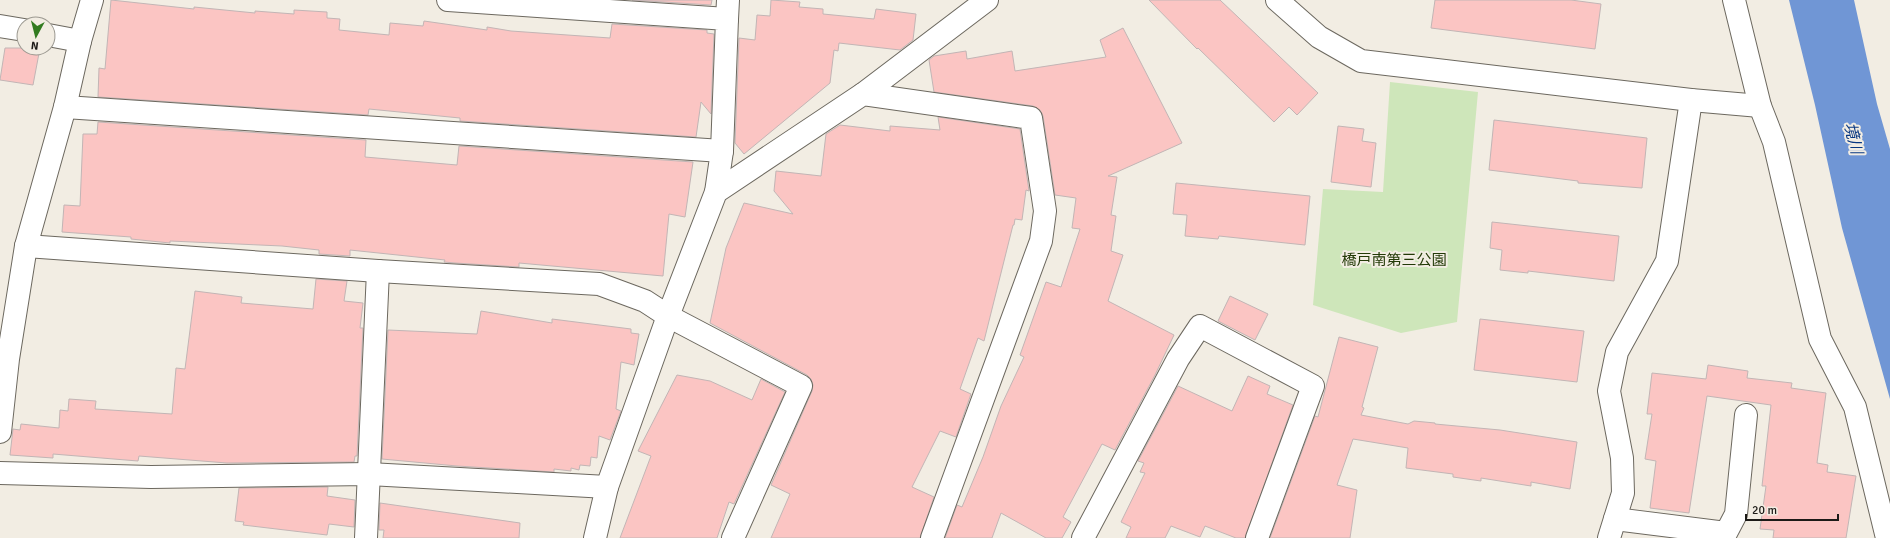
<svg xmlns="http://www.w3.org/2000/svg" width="1890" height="538" viewBox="0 0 1890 538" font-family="Signika,'Noto Sans JP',sans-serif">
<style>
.green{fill:#cee6ba}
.water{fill:#7096d5}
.building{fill:#fbc5c3;stroke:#c2b5b5}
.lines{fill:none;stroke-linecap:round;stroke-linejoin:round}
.minor-casing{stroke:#6c685f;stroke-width:24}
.minor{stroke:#fff;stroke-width:22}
.labels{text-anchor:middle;stroke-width:4;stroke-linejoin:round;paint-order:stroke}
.park-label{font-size:15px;fill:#233a07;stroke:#f2ede3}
.water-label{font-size:16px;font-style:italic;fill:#093882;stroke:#f2ede3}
</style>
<rect width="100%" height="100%" fill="#f2ede3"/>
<path class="green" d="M1390 82 1478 92 1457 322 1401 333 1313 305 1323 189 1383 192Z"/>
<path class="water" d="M1789 0H1854L1877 104 1890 149V399L1842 228 1815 105Z"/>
<g class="building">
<path d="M111 0 194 9V7L255 13V11L294 14V10L327 12V18L340 19 339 30 389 35 390 23 423 26 424 21 487 30V27L511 31 610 38 612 24 707 30V33L714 34 711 114 701 102 696 137 460 121V118L369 109 368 115 98 97 99 68 105 69Z"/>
<path d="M632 0H712L711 5Z"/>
<path d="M771 0 800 2 799 7 823 9V14L874 19 876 9 916 14 913 40 900 50 839 43 838 51 834 50 830 83 744 154 735 143 739 38 755 40 757 15 770 16Z"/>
<path d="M1149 0H1220L1318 93 1297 115 1289 107 1274 122 1198 48 1197 49Z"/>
<path d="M1435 0H1571L1601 4 1595 49 1431 28Z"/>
<path d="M1123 28 1182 143 1108 176 1117 177 1111 215 1116 216 1111 251 1123 255 1108 301 1174 335 1155 375 1115 450 1102 444 1063 517 1071 522 1062 538H1046L1001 513 992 538H945L957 505 962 507 983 457 1001 406 1024 357 1020 355 1046 282 1061 287 1080 229 1072 228 1076 198 1055 195 1043 116 1040 110 1033 106 934 92 929 60 934 56 966 51 967 59 1012 51 1015 71 1106 57 1100 40Z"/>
<path d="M5 48H40L33 85 0 80Z"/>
<path d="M938 117 1020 129 1029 191 1026 190 1022 220 1015 219 1014 225H1013L984 341 978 338 960 389 971 394 956 437 940 431 912 487 934 497 920 538H771L790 494 771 485 812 391 813 385 811 379 807 375 710 323 726 248 744 203 793 214 774 191 776 171 821 176 826 134 840 125 890 131V126L940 130Z"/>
<path d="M1494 120 1647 138 1642 188 1578 183V181L1489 170Z"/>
<path d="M98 122 366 140 365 157 457 165 459 146 693 162 685 217 669 214 663 276 519 263V267L455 263 444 262 445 260 350 250V256L319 254V250L282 246 170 241V243L131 239V237L62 232 64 205 80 206 83 134H97Z"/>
<path d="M1338 126 1364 129 1362 141 1376 143 1371 187 1331 182Z"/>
<path d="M1176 183 1310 196 1305 245 1219 236 1218 239 1185 236 1187 215 1173 214Z"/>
<path d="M1492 222 1619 236 1614 281 1528 271V273L1500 270 1502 250 1490 248Z"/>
<path d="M316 279 347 281 344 301 363 303 360 328H363L357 456H355L354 462 227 463 139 456 138 461 53 454V458L10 455 13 429 20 430 21 424 59 428 60 410 68 411 69 399 96 401 95 409 172 414 176 368 185 369 195 291 242 297 241 303 313 309Z"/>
<path d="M1230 296 1268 314 1255 340 1218 321Z"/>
<path d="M481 311 552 323V319L631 329V333L639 334 634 365 621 362 616 409 621 411 610 440 599 436 597 458 591 457 590 466 580 465 579 470 571 468V471L554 469V472L457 466 382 459 388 330 477 334Z"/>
<path d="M1480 319 1584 331 1577 382 1474 370Z"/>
<path d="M1339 337 1378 347 1362 407 1364 408 1361 415 1408 424 1414 421 1435 423V424L1500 430 1577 442 1570 489 1531 482V486L1481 478V481L1453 477V474L1406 468 1408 448 1353 439 1337 485 1357 490 1350 538H1270L1315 416 1318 417Z"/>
<path d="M1708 365 1748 371 1747 378 1792 383 1791 388 1826 393 1817 463 1828 465 1827 472 1856 476 1846 538H1773L1774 530 1760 529 1766 486H1762L1771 405 1707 396 1689 513 1650 508 1656 461 1645 459 1652 414H1647L1652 373 1706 379Z"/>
<path d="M677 375 710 381 752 400 761 379 785 392 734 504 729 502 717 538H620L651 456 638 451Z"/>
<path d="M1248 376 1270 386 1267 394 1293 405 1245 538H1236L1205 526 1200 537 1171 526 1165 538H1126L1131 527 1121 522 1145 473 1140 472 1144 463 1138 461 1178 386 1232 411Z"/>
<path d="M328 487 327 496 355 500 354 527 329 524 327 535 243 525 244 522 235 521 239 488Z"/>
<path d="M380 503 520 523 519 538H383L384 530H379Z"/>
</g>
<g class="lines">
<g class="minor-casing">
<g id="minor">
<path d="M448 0 727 19 722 151"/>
<path d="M1277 0 1319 37 1361 61 1691 100 1760 106"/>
<path d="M1734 0 1760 106 1774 142 1820 339 1855 407 1887 538"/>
<path d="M727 19 728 0"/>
<path d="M0 26 24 30"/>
<path d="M48 35 80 41"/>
<path d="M863 94 987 0"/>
<path d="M65 107 722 151 716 192"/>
<path d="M26 246 378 271 599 284 645 301 668 316 716 192 863 94 1031 118 1045 211 1041 241 932 538"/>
<path d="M0 432 8 359 26 246 65 107 80 41 92 0"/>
<path d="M0 473 151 477 369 474 607 487"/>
<path d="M1615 519 1726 533 1736 514 1746 415"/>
<path d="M366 538 378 271"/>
<path d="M595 538 607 487 668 316 801 386 733 538"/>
<path d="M1083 538 1178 359 1200 326 1313 386 1257 538"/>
<path d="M1609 538 1623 493 1622 458 1609 391 1617 352 1667 261 1691 100"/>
</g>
</g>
<use href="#minor" class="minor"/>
</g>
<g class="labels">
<g class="park-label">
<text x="1394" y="265">橋戸南第三公園</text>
</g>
<g class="water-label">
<text transform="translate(1854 138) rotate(76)" y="6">境川</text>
</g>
</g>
<g transform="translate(36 36) rotate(187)"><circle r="19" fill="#f2ede3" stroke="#9c9991"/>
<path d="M0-3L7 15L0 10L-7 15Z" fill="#327b20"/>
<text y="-6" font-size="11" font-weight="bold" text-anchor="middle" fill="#1c1a17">N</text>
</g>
<path d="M1746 514v6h92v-6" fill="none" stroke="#1c1a17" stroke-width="2"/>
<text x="1752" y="514" font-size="12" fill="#1c1a17" stroke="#f2ede3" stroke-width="3" paint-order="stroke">20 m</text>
</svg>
